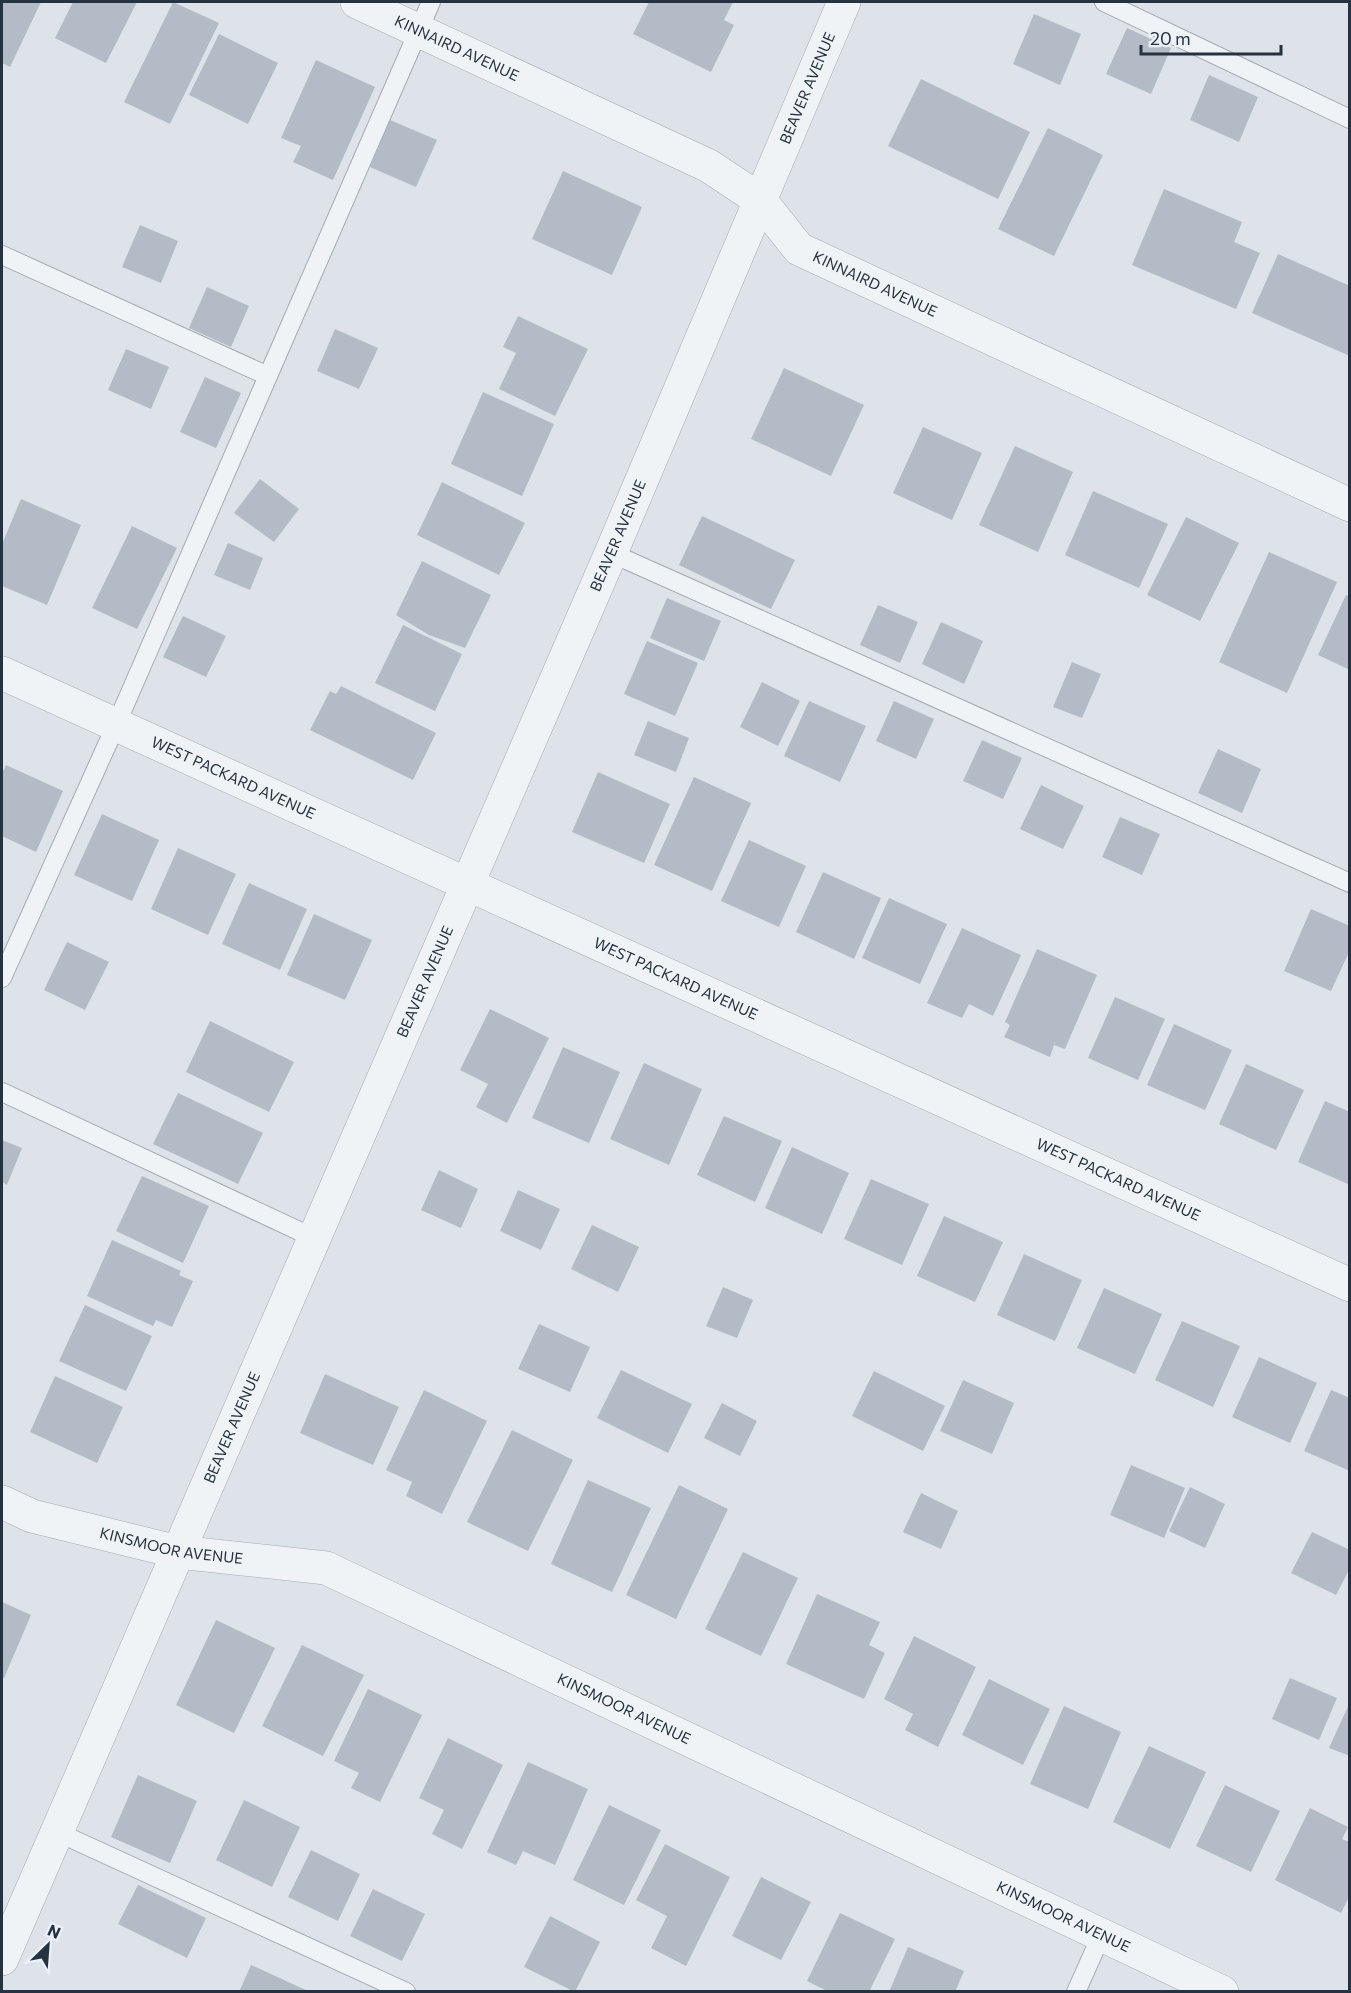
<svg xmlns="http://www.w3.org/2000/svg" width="1351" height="1993" viewBox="0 0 1351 1993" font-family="Commissioner,sans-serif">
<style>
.building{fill:#b3bcc6}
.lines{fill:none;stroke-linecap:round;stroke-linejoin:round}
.lane-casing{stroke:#a2aab3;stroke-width:20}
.street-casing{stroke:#a2aab3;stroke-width:34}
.lane{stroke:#f0f3f6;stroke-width:18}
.street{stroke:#f0f3f6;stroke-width:33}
.labels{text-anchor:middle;stroke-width:6;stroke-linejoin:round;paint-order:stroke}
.street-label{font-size:15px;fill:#243241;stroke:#ecf1f6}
</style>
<rect width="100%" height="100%" fill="#dde3e8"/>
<g class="building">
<path d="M2 2H41L10 67 2 63Z"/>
<path d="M73 2H137L106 63 55 38Z"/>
<path d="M173 2 219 23 170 124 124 102Z"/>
<path d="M649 2H733L724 20 734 25 711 72 633 34Z"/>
<path d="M1034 14 1081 34 1060 85 1013 64Z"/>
<path d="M1127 28 1171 48 1151 94 1106 74Z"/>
<path d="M219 34 278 63 248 124 189 95Z"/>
<path d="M316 60 375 87 333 180 293 162 301 146 281 138Z"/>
<path d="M1209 75 1258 97 1239 142 1190 120Z"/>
<path d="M921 79 1030 132 998 199 888 146Z"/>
<path d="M390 120 437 140 416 187 370 167Z"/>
<path d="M1048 128 1103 155 1054 256 998 229Z"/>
<path d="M563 171 642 207 612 275 532 239Z"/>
<path d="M1164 189 1242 222 1234 242 1260 253 1236 309 1132 265Z"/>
<path d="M140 225 178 241 161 283 122 267Z"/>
<path d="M1278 254 1350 286V356L1252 313Z"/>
<path d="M207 287 249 306 231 347 189 328Z"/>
<path d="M518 316 588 349 555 416 499 389 516 353 503 347Z"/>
<path d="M335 329 378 348 359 389 317 371Z"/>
<path d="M126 349 169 367 151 409 108 390Z"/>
<path d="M784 368 864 405 831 476 751 439Z"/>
<path d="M205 377 241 393 216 448 180 432Z"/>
<path d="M483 392 554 424 522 496 451 464Z"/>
<path d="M923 427 982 453 952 520 893 493Z"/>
<path d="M1015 446 1073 472 1038 552 979 525Z"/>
<path d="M260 479 299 509 274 542 234 513Z"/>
<path d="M442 482 525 523 499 575 417 535Z"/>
<path d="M1093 491 1168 524 1139 588 1065 555Z"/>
<path d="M21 499 81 525 47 605 2 586V544Z"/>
<path d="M702 516 795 560 771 609 679 565Z"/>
<path d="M1186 517 1239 543 1200 621 1147 595Z"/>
<path d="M132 526 177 548 137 629 92 608Z"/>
<path d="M228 543 263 558 250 590 214 575Z"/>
<path d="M1269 552 1337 582 1287 693 1219 662Z"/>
<path d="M422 561 491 595 465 648 429 635 396 615Z"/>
<path d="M1346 595 1350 597V670L1318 655Z"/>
<path d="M667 598 721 621 704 661 650 638Z"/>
<path d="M878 605 918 622 900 663 860 645Z"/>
<path d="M183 616 226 636 206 677 163 657Z"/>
<path d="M941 622 983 641 964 684 922 664Z"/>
<path d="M403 625 462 654 435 711 375 683Z"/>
<path d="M647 641 698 663 675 716 624 694Z"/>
<path d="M1072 662 1101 674 1082 718 1053 707Z"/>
<path d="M762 682 800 701 778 746 740 727Z"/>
<path d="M341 686 436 733 413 780 310 730 330 691 336 694Z"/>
<path d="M809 701 866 726 840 782 784 756Z"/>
<path d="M894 701 934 719 916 759 876 741Z"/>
<path d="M648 721 689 738 676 772 634 755Z"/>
<path d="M982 740 1022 758 1003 799 963 781Z"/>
<path d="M1218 749 1261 769 1242 813 1198 793Z"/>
<path d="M6 765 63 791 36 852 2 836V774Z"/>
<path d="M598 772 670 804 644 863 572 832Z"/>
<path d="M694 777 751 803 712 891 654 865Z"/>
<path d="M1041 785 1084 806 1063 849 1020 829Z"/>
<path d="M102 814 159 840 132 901 74 875Z"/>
<path d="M1120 817 1160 834 1142 875 1102 857Z"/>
<path d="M749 840 806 866 779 927 721 901Z"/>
<path d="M178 848 236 874 208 935 151 909Z"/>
<path d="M823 872 881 898 854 959 796 932Z"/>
<path d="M249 883 307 909 280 970 222 944Z"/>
<path d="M889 898 947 924 920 984 862 958Z"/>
<path d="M1311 909 1350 926V950L1331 991 1284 971Z"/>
<path d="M314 914 372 940 345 1000 287 975Z"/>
<path d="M962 928 1021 955 993 1016 969 1004 962 1018 927 1003Z"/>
<path d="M67 942 109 962 85 1010 44 990Z"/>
<path d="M1037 949 1097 975 1065 1049 1054 1045 1050 1057 1004 1037 1010 1025 1005 1022Z"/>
<path d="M1115 997 1165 1019 1138 1080 1088 1058Z"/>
<path d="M490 1009 549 1038 507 1123 476 1107 488 1084 460 1070Z"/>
<path d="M210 1021 294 1062 269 1112 186 1072Z"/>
<path d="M1174 1024 1232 1050 1205 1110 1147 1085Z"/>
<path d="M563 1047 620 1072 589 1143 532 1118Z"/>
<path d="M644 1063 702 1089 669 1165 610 1139Z"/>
<path d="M1246 1064 1304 1090 1276 1150 1219 1124Z"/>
<path d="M178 1093 263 1133 238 1184 153 1144Z"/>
<path d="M1325 1101 1350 1112V1185L1298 1162Z"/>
<path d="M724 1116 782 1141 755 1202 697 1175Z"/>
<path d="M2 1140 22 1148 7 1185 2 1182Z"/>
<path d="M792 1147 849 1173 822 1234 765 1208Z"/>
<path d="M439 1170 478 1189 461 1228 421 1210Z"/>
<path d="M142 1176 209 1206 183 1263 116 1231Z"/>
<path d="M871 1179 929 1204 902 1265 844 1239Z"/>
<path d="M518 1190 560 1209 541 1250 500 1231Z"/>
<path d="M944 1216 1003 1242 975 1302 917 1276Z"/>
<path d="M592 1225 639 1247 618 1292 571 1269Z"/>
<path d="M112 1240 181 1271 179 1275 193 1281 172 1327 156 1320 153 1326 87 1296Z"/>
<path d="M1024 1254 1082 1280 1055 1341 997 1315Z"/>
<path d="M723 1287 753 1300 737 1338 706 1326Z"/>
<path d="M1104 1288 1162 1314 1135 1374 1077 1348Z"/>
<path d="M85 1305 152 1336 126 1391 59 1361Z"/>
<path d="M1182 1321 1240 1346 1213 1407 1155 1380Z"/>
<path d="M539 1324 590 1347 570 1392 518 1369Z"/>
<path d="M1259 1357 1317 1383 1290 1443 1232 1417Z"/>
<path d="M621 1370 692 1404 668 1453 597 1418Z"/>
<path d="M874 1371 945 1406 923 1451 852 1416Z"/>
<path d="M325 1374 399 1407 373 1465 300 1433Z"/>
<path d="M55 1376 123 1407 97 1463 30 1432Z"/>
<path d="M963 1380 1014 1403 992 1454 940 1431Z"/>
<path d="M424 1390 487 1421 442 1514 406 1496 412 1482 386 1470Z"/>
<path d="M1331 1390 1350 1398V1471L1304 1451Z"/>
<path d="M722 1403 757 1421 740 1456 704 1438Z"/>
<path d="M512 1430 573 1460 528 1551 467 1522Z"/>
<path d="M1131 1465 1185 1488 1164 1538 1110 1515Z"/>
<path d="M588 1480 651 1508 612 1592 551 1564Z"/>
<path d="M679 1485 728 1509 676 1619 626 1595Z"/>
<path d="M1190 1487 1225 1504 1205 1548 1169 1531Z"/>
<path d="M921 1493 958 1511 941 1549 903 1532Z"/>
<path d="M1312 1532 1350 1550V1568L1336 1595 1291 1573Z"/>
<path d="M743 1552 798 1578 761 1656 705 1629Z"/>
<path d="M817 1594 880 1622 869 1645 885 1653 864 1699 786 1664Z"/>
<path d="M2 1602 31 1615 4 1678 2 1677Z"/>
<path d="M216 1620 275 1648 234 1733 176 1705Z"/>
<path d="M914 1636 976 1667 938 1747 905 1730 913 1714 884 1699Z"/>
<path d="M302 1645 364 1675 323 1756 262 1726Z"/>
<path d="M1290 1678 1337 1698 1319 1740 1272 1719Z"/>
<path d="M989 1679 1050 1709 1023 1765 962 1735Z"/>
<path d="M368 1689 422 1715 380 1802 351 1788 359 1773 334 1761Z"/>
<path d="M1350 1702V1756L1329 1748Z"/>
<path d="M1064 1706 1121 1732 1088 1809 1030 1784Z"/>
<path d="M448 1738 503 1765 462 1849 432 1834 444 1810 419 1798Z"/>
<path d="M1149 1746 1206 1772 1170 1849 1113 1822Z"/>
<path d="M528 1762 588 1789 555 1865 523 1851 516 1865 487 1852Z"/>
<path d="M138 1775 197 1801 170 1863 111 1837Z"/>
<path d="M1225 1785 1280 1811 1251 1872 1196 1846Z"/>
<path d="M244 1800 300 1827 272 1887 216 1860Z"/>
<path d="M609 1805 661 1830 624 1905 573 1880Z"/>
<path d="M1310 1808 1348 1827 1342 1839 1350 1842V1895L1341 1913 1275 1880Z"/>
<path d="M665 1844 730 1877 686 1966 651 1948 667 1916 636 1900Z"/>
<path d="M311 1850 360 1874 338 1921 288 1897Z"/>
<path d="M761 1877 811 1902 781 1960 732 1936Z"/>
<path d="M138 1885 206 1918 187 1958 118 1924Z"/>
<path d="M373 1889 425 1914 402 1961 350 1936Z"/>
<path d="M840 1913 895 1939 869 1992H829L807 1981Z"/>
<path d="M550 1916 600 1942 575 1992 524 1967Z"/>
<path d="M908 1947 964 1971 955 1992H889Z"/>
<path d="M251 1965 310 1992H239Z"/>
</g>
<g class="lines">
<g class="lane-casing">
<g id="lane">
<path d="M1104 2 1350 119"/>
<path d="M2 255 268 376 431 2"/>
<path d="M611 553 1350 883"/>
<path d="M2 978 116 725 268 376"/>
<path d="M2 1092 314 1238"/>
<path d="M57 1832 406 1992"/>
<path d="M1076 1992 1101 1936"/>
</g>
</g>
<g class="street-casing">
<g id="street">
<path id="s1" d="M357 2 709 166 760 200 799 249 1350 505"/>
<path id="s2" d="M2 673 1350 1285"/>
<path id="s3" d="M2 1502 32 1516 178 1552 326 1568 1222 1992"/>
<path id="s4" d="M2 1959 611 553 844 2"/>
</g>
</g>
<use href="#lane" class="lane"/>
<use href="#street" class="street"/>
</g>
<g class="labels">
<g class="street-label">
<text dy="5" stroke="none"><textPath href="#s1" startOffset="110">KINNAIRD AVENUE</textPath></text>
<text dy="5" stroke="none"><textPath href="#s4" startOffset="2037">BEAVER AVENUE</textPath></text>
<text dy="5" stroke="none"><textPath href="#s1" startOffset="596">KINNAIRD AVENUE</textPath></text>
<text dy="5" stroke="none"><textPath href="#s4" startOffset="1551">BEAVER AVENUE</textPath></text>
<text dy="5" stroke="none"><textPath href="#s2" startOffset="254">WEST PACKARD AVENUE</textPath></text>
<text dy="5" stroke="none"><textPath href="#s2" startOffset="740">WEST PACKARD AVENUE</textPath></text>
<text dy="5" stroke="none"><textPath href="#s4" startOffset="1065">BEAVER AVENUE</textPath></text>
<text dy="5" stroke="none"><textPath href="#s2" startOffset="1226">WEST PACKARD AVENUE</textPath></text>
<text dy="5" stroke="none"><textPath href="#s4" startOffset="579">BEAVER AVENUE</textPath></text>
<text dy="5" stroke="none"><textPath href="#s3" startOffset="176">KINSMOOR AVENUE</textPath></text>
<text dy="5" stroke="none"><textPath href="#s3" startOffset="662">KINSMOOR AVENUE</textPath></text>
<text dy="5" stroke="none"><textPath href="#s3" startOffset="1148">KINSMOOR AVENUE</textPath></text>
</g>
</g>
<rect width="1351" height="1993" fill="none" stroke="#243241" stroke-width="6"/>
<g transform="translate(48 1945) rotate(25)" stroke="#ecf1f6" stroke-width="4.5" paint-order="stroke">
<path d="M0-4.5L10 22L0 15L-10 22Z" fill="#243241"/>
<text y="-9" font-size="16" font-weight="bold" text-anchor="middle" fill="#243241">N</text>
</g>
<path d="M1141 45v9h140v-9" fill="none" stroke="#243241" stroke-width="3"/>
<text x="1150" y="45" font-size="18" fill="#243241" stroke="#ecf1f6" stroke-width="4.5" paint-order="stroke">20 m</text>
</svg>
